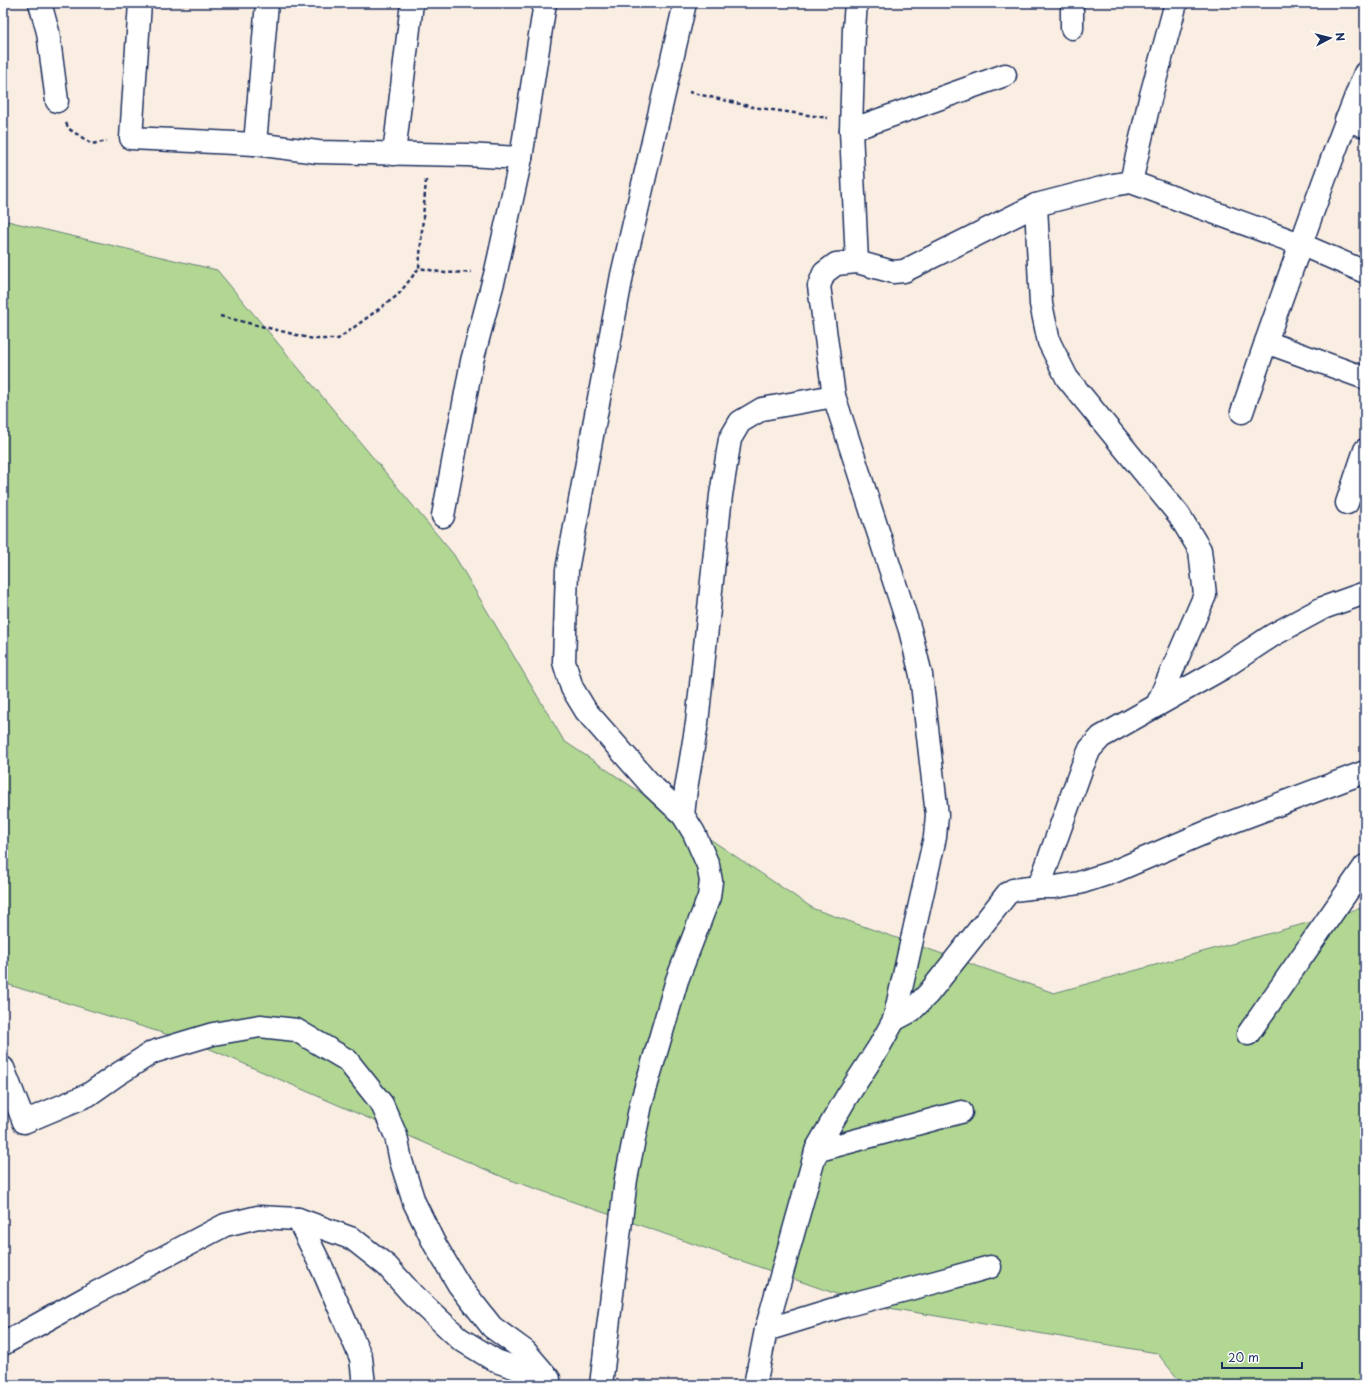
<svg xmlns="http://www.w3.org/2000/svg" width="1368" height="1388" viewBox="0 0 1368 1388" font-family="'Playpen Sans',sans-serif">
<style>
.green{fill:#b2d792;stroke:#668378}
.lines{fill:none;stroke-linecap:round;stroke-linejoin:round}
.street-casing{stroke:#1b2f5e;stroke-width:25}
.path{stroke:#1b2f5e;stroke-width:2.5;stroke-dasharray:4 3;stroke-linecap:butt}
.street{stroke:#fff;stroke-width:22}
</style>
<rect width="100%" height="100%" fill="#faede2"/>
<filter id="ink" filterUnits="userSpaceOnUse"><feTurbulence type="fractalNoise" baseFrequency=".025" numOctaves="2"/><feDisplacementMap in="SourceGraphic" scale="8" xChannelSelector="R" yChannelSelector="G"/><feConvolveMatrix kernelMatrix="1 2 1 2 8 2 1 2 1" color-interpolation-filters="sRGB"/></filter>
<g filter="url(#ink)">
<path class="green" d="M3 220 217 270 454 555 564 741 814 909 1054 993 1365 907V1385H1183L1157 1353 865 1304 505 1178 201 1045 3 983Z"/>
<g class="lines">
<g class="street-casing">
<g id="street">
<path d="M40 3 48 32 57 101"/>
<path d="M140 3 131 138 255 144 318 152 467 155 521 158"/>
<path d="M856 3 854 29 851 130 857 262"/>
<path d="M1072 3V28"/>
<path d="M1365 73C1330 161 1298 251 1266 342L1365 378"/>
<path d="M1346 120 1365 126"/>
<path d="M851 130 1005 75"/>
<path d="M255 144 267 3"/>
<path d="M394 154 412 3"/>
<path d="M1131 182 1150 99 1176 3"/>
<path d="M1036 205 1041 304 1049 342 1067 378 1179 515 1200 550 1205 595 1157 705"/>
<path d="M1242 412 1266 342"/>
<path d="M1347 503 1365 450"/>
<path d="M443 516 472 361 496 271 521 158 545 3"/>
<path d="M683 815 652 786 586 711 572 688 564 662 567 570 622 275 685 3"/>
<path d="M1038 887H1055L1079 883 1113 872 1216 828 1365 772"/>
<path d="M894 1020 911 1011 928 994 1007 894 1013 890 1038 887 1044 873 1082 767 1090 749 1101 737 1223 668 1273 635 1323 608 1365 593"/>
<path d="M1248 1034 1365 866"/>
<path d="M3 1068 24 1122 88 1095 115 1076 153 1052 213 1034 260 1026 296 1030 347 1060 382 1104 396 1136 401 1161 414 1202 434 1243 459 1285 492 1327 525 1351 549 1379"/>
<path d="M816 1151 961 1112"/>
<path d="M766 1330 844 1306 936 1282 990 1267"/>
<path d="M3 1344 86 1298 225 1225 258 1217 298 1219"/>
<path d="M364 1385 361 1358 323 1270 298 1219 353 1239 387 1266 412 1294 460 1339 496 1361 548 1379"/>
<path d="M601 1385 626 1179 641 1104 677 980 709 897 711 881 708 865 694 833 683 815 686 789 697 723 721 495 730 439 740 422 762 409 834 396"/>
<path d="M755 1385 766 1330 817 1148 846 1098 879 1047 894 1020 935 837 937 815 921 675 910 630 834 396 819 286 824 273 836 264 857 262 893 272 904 271 1036 205 1113 185 1131 182 1300 244 1365 272"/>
</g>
</g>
<g class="path">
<path d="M689 92 753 107 828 118"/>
<path d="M66 123 69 129 92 144 107 141"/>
<path d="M426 180 419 268 445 273 471 272"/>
<path d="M220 316 313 339H338L398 295 419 268"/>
</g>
<use href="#street" class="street"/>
</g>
</g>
<rect width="1368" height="1388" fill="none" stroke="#fff" stroke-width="16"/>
<rect x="8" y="8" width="1352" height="1372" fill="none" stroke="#1b2f5e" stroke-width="1.5" filter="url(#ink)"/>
<g transform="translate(1330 38) rotate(83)" stroke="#ffffff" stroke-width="3" paint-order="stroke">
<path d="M0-3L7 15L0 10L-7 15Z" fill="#1b2f5e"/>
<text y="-6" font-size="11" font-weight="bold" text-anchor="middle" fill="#1b2f5e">N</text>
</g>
<path d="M1222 1362v6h80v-6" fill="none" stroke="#1b2f5e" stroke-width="2"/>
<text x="1228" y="1362" font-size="12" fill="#1b2f5e" stroke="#ffffff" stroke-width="3" paint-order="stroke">20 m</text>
</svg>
